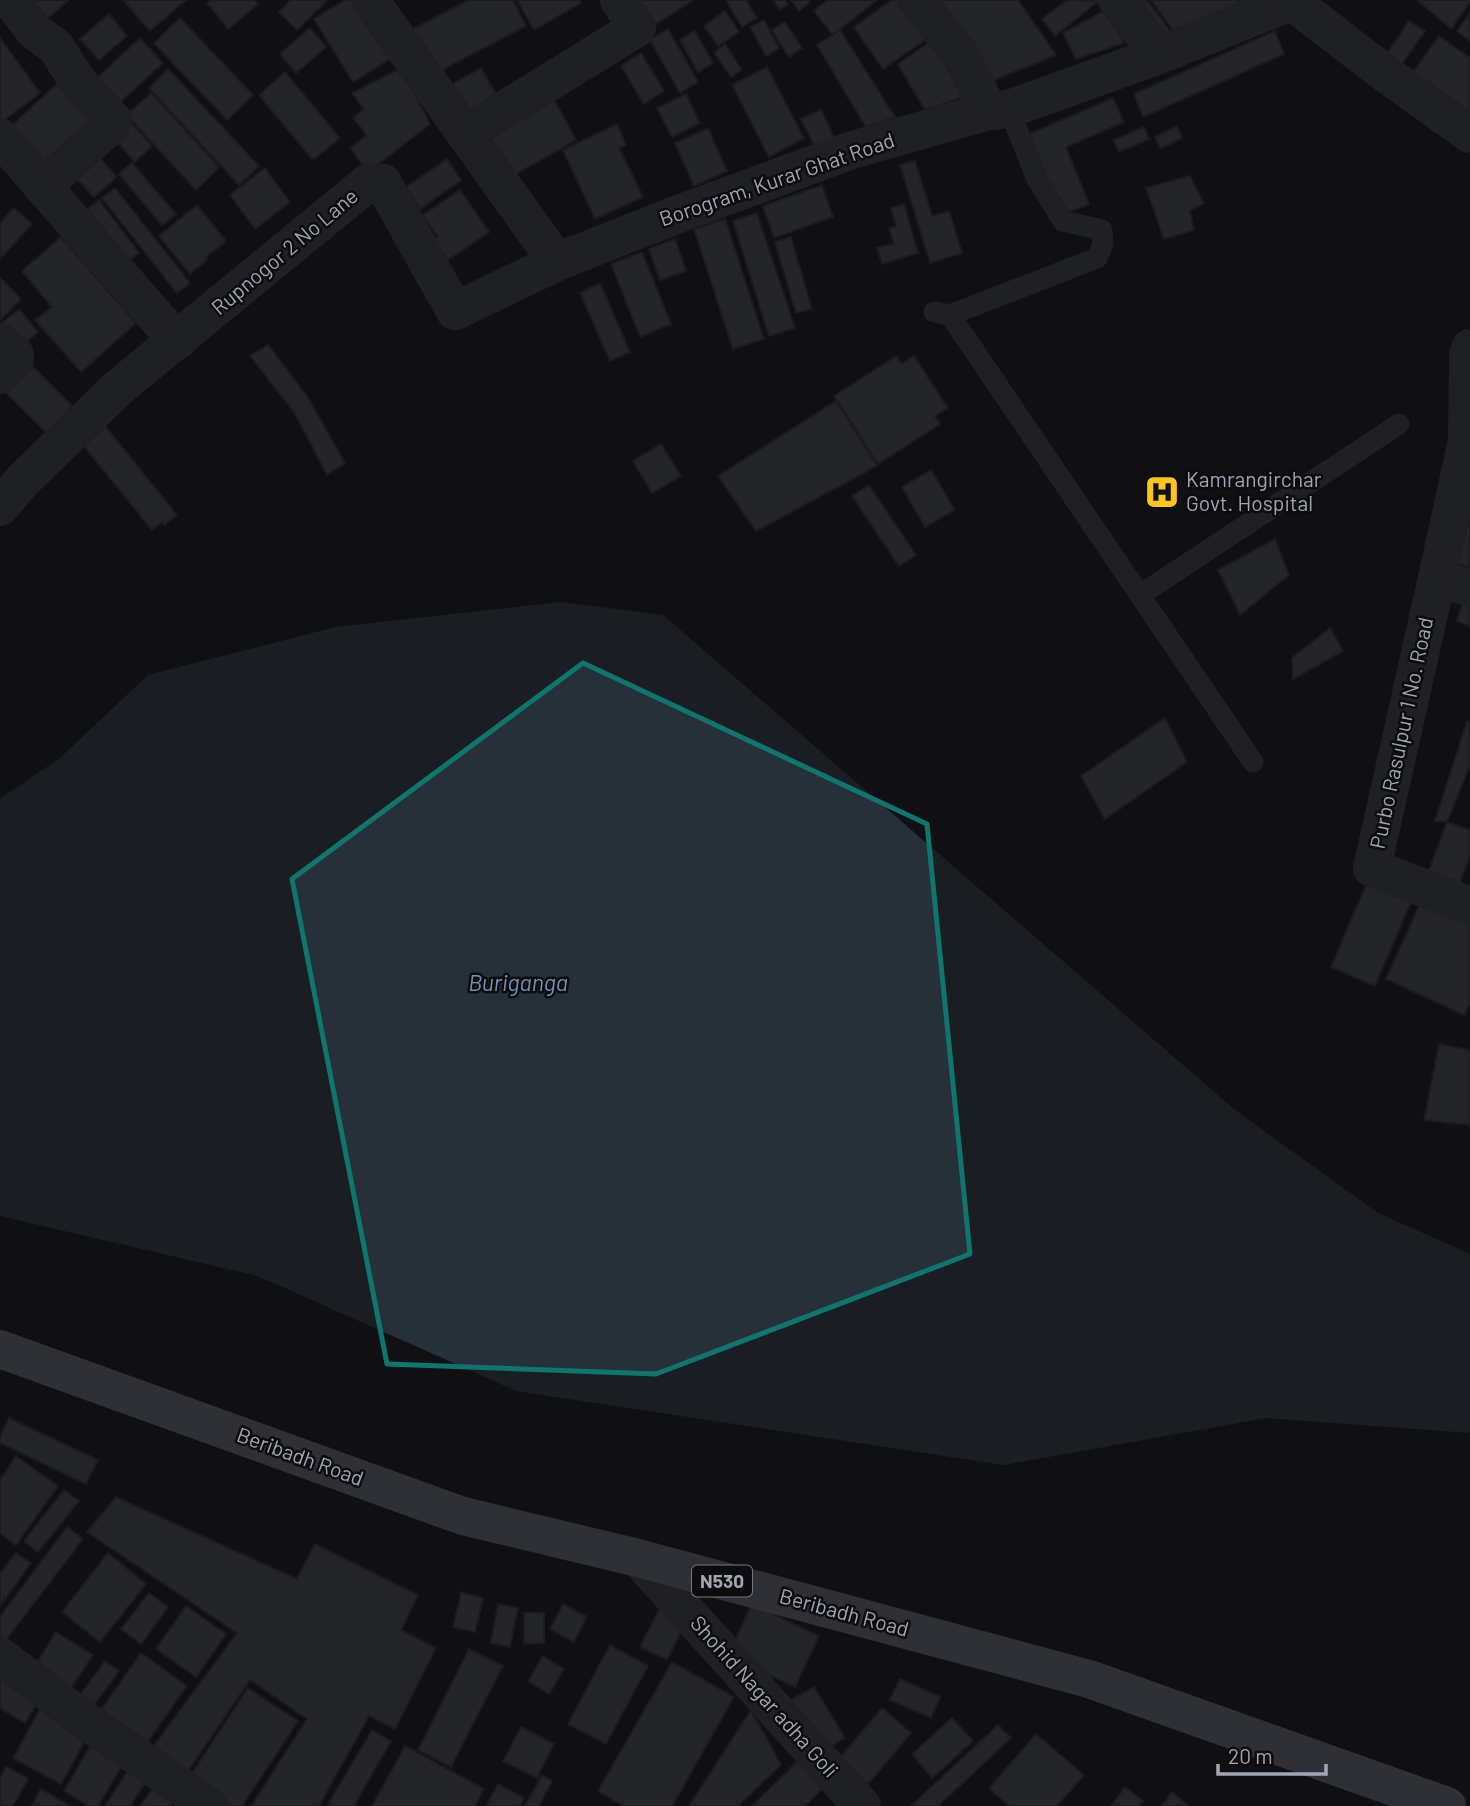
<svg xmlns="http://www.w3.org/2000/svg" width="1470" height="1806" viewBox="0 0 1470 1806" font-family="Barlow,sans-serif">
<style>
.water{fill:#272f38}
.building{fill:#3d3e43;stroke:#2b2b2f;stroke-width:2}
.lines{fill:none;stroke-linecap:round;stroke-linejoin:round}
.service{stroke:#323338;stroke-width:21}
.minor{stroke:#323338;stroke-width:38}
.trunk{stroke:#565861;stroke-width:38}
.marked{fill:none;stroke:#0f766e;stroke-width:5;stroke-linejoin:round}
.labels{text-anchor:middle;stroke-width:5;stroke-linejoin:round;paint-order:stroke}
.shield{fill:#0c0c0e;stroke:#747883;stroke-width:2}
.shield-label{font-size:19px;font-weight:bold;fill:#a1a6b5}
.street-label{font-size:21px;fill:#a1a6b5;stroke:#0c0c0e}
.poi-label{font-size:21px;fill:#a1a6b5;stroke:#0c0c0e;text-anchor:start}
.water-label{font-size:23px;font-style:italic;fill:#7492b5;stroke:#0c0c0e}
</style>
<rect width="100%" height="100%" fill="#111113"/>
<path class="water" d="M561 602 663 615 1235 1110 1378 1213 1470 1254V1433L1266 1418 1004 1465 516 1391 258 1276 0 1216V799L60 758 148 675 336 627Z"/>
<g class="building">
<path d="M24 0H69L42 23Z"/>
<path d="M123 0H186L150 31Z"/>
<path d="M211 0H255L258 4 228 29 207 3Z"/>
<path d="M290 0H327L297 30 279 12Z"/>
<path d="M345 0H354L390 59 353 82 314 19Z"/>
<path d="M469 0H513L526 26 436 73 413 29Z"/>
<path d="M517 0H579L581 3 534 30Z"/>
<path d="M639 0H692V1L654 25Z"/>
<path d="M726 0H746L757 18 742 27Z"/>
<path d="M773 0H785L788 4 780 10Z"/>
<path d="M791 0H809L810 2 799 11Z"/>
<path d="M827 0H877L833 35 814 11Z"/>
<path d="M892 0H909L933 34 883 69 854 27Z"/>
<path d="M931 0H1018L1056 55 989 82Z"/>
<path d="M1067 0 1098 1 1055 36 1042 19Z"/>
<path d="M1130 0H1147L1173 35 1163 43Z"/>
<path d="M1151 0H1243L1179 38Z"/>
<path d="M1417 0H1470V2L1451 29Z"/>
<path d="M1106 10 1124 43 1076 59 1063 33Z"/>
<path d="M725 11 739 32 718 46 704 26Z"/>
<path d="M1470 13V41L1457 31Z"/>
<path d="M109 14 127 36 99 60 80 39Z"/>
<path d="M180 18 253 95 227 120 154 43Z"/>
<path d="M764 20 779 48 766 56 750 27Z"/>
<path d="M1409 21 1425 31 1397 71 1382 61Z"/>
<path d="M785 22 802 48 789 57 772 30Z"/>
<path d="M310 28 326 47 296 73 280 54Z"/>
<path d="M668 29 698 82 680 93 650 40Z"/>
<path d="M840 30 895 117 866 127 817 45Z"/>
<path d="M695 31 713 63 698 72 680 40Z"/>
<path d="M1275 31 1284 54 1143 117 1134 94Z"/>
<path d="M1439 36 1470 58V115L1412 74Z"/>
<path d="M937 37 978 92 925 110 898 64Z"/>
<path d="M0 38 40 93 0 123Z"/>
<path d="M140 38 163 63 117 105 95 80Z"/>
<path d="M725 44 742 70 731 77 714 53Z"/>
<path d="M641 53 664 91 644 104 621 66Z"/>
<path d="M767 67 804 138 769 157 732 85Z"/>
<path d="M401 68 430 124 368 172 350 148 367 135 353 118 364 109 352 93Z"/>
<path d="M481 68 502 105 471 124 449 86Z"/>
<path d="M168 69 259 166 239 185 149 88Z"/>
<path d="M285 72 340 138 313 160 259 95Z"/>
<path d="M62 79 100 120 43 173 5 132Z"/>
<path d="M151 93 219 167 196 190 127 115Z"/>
<path d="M551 94 576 140 505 180 480 133Z"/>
<path d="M686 94 700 123 672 137 657 108Z"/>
<path d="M1113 98 1124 122 1066 147 1089 204 1062 215 1029 134Z"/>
<path d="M821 109 834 138 815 147 801 119Z"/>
<path d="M126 117 152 146 135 162 109 133Z"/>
<path d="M617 124 626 145 619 148 643 197 595 219 563 150Z"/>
<path d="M1177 126 1182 138 1160 149 1155 137Z"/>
<path d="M1144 127 1149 139 1119 152 1114 140Z"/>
<path d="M708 128 727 171 694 186 675 143Z"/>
<path d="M91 148 117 177 94 197 68 169Z"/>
<path d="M447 159 461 180 420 209 406 187Z"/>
<path d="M915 161 932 216 949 211 962 253 930 263 900 165Z"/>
<path d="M132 163 176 214 162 225 119 174Z"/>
<path d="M265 168 290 202 255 229 230 195Z"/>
<path d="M1190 176 1204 203 1190 211 1194 230 1164 239 1146 188Z"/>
<path d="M822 185 833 217 774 238 763 206Z"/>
<path d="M115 188 190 283 177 293 102 198Z"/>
<path d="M460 190 489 232 439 266 426 245 438 237 423 215Z"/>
<path d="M99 200 139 253 124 264 84 212Z"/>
<path d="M904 204 918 253 882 264 877 248 894 244 889 228 896 226 891 208Z"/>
<path d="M197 205 226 241 206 257 208 259 190 274 159 236Z"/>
<path d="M14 208 32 224 0 259V223Z"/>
<path d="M757 213 795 328 769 336 733 221Z"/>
<path d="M725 219 764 339 733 349 694 229Z"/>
<path d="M61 237 136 323 81 372 35 320 52 307 22 271Z"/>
<path d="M791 237 812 309 796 313 775 242Z"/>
<path d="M675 239 686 271 660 280 649 249Z"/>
<path d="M642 252 671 324 640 337 611 264Z"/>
<path d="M0 278 21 299 0 320Z"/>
<path d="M600 283 630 352 610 361 580 293Z"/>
<path d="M19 309 38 332 18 349 0 325Z"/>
<path d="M268 345 309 399 345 463 327 475 294 412 250 356Z"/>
<path d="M896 356 902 364 914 356 948 408 935 416 940 424 878 464 834 396Z"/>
<path d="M23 357 72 406 47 433 0 387Z"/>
<path d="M836 401 877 466 756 531 718 476Z"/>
<path d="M97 416 177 515 164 525 162 522 152 530 74 434Z"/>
<path d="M661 444 681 476 652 493 633 461Z"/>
<path d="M931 470 955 510 925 527 902 487Z"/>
<path d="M869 485 916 555 899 566 852 496Z"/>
<path d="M1470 517V567L1457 563Z"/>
<path d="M1275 539 1289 575 1240 615 1218 570Z"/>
<path d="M1464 599 1470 601V626L1457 621Z"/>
<path d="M1330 628 1343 651 1293 679 1292 658Z"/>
<path d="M1165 718 1187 762 1105 819 1081 776Z"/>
<path d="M1467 721 1470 723V765L1447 822 1435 821Z"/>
<path d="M1447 822 1470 830V856L1457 889 1426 878Z"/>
<path d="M1367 883 1411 902 1375 986 1331 967Z"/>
<path d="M1424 895 1470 916V1003L1464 1015 1386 979Z"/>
<path d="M1439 1044 1470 1050V1125L1424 1120Z"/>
<path d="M9 1418 98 1460 86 1484 0 1443V1437Z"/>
<path d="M16 1456 58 1486 16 1545 0 1533V1480Z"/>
<path d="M64 1490 79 1501 38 1552 24 1541Z"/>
<path d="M116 1497 297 1579 315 1544 418 1595 401 1630 436 1648 395 1729 369 1716 319 1806H251L307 1719 250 1680 185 1775 150 1751 237 1633 87 1532Z"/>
<path d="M67 1527 83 1539 6 1640 0 1636V1617Z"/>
<path d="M16 1553 31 1563 0 1606V1573Z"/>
<path d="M108 1553 146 1584 100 1642 62 1612Z"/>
<path d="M461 1592 483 1598 475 1632 453 1627Z"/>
<path d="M149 1593 168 1607 141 1644 121 1629Z"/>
<path d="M498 1604 518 1608 510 1647 491 1643Z"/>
<path d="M563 1604 587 1617 574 1642 550 1629Z"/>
<path d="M752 1604 819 1636 795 1687 728 1656Z"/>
<path d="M186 1606 226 1634 196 1677 156 1649Z"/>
<path d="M661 1606 687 1619 667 1660 640 1647Z"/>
<path d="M524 1613H544V1643L524 1644Z"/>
<path d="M56 1632 93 1655 67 1694 32 1671Z"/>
<path d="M610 1645 648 1666 606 1744 568 1724Z"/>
<path d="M469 1649 503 1666 451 1767 418 1750Z"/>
<path d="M141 1653 187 1686 140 1752 94 1720Z"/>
<path d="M543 1656 564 1669 549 1694 528 1681Z"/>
<path d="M105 1661 119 1671 89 1712 75 1702Z"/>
<path d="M672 1662 734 1697 672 1806H624L598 1791Z"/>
<path d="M0 1669 42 1694 25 1723 0 1708Z"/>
<path d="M900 1679 940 1697 931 1718 890 1700Z"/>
<path d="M814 1687 845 1738 822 1752 791 1700Z"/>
<path d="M248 1688 298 1721 242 1806H225L187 1781Z"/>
<path d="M882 1708 911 1733 868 1784 839 1759Z"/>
<path d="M40 1709 88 1735 61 1784 13 1758Z"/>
<path d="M751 1710 781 1765 738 1806H689Z"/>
<path d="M952 1718 973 1741 932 1778 912 1754Z"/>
<path d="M998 1725 1011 1738 938 1806H911Z"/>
<path d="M521 1727 554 1744 537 1778 503 1761Z"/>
<path d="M372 1730 391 1741 354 1806H327Z"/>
<path d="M1036 1734 1084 1775 1057 1806H1009L989 1788Z"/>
<path d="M95 1738 127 1757 98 1806H89L64 1791Z"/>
<path d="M405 1746 484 1789 475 1806H372Z"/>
<path d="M800 1759 826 1785 805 1806H752Z"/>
<path d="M133 1763 151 1774 130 1806H105Z"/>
<path d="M6 1766 28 1779 13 1806H0V1778Z"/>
<path d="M542 1775 552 1781 539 1806H525Z"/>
<path d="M156 1784 176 1798 170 1806H140Z"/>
<path d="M498 1784 524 1798 520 1806H486Z"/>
<path d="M1125 1787 1143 1801 1139 1806H1111Z"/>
<path d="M41 1789 70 1806H34L32 1805Z"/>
<path d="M1172 1792 1189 1806H1161Z"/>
</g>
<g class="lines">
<g class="service">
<path d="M934 312 950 315 1097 258 1103 244 1102 230 1063 221 1036 177 1009 109"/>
<path d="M950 315 1253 762"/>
<path d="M1140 595 1399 424"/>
</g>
<g class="minor">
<path d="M11 0 34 31 56 47 78 82 113 120 110 126 42 187"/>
<path d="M370 0 557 262 681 213 852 150 989 111 1009 109 1159 55 1281 6 1295 4 1301 0"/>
<path d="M917 0 961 56 989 111"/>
<path d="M1117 0 1159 55"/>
<path d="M1295 4 1378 68 1470 134"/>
<path d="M465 134 637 28 619 0"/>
<path d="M0 137 177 341"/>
<path d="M0 342 15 355V360L0 375"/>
<path d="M1470 348 1468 356 1467 440 1437 578 1470 588"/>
<path d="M0 507 23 480 118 388 369 182 383 183 455 311 557 262"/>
<path d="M1437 578 1372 868 1470 906"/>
<path d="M638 1558 862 1806"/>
<path d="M0 1656 83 1719 209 1806"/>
</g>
<path class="trunk" d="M0 1349 463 1516 638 1558 1089 1679 1447 1806"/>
</g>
<path d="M0 0H1470V1806H0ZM583 663 927 824 970 1254 656 1374 387 1364 292 879Z" fill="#111113" fill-opacity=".55" fill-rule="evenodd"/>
<path class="marked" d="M583 663 927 824 970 1254 656 1374 387 1364 292 879Z"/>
<defs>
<g id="hospital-square" transform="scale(1.75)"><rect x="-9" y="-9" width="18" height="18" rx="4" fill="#ffc31d" stroke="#0c0c0e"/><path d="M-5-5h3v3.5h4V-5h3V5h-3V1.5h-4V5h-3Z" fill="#111"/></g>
</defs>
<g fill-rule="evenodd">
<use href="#hospital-square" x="1162" y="492"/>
</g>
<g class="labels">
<rect class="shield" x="692" y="1565.5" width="60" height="31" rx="5"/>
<g class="shield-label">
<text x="722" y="1588">N530</text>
</g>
<g class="street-label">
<text transform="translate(777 180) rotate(-19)" y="7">Borogram, Kurar Ghat Road</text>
<text transform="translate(285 252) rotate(-40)" y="7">Rupnogor 2 No Lane</text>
<text transform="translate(1402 733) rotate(-78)" y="7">Purbo Rasulpur 1 No. Road</text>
<text transform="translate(300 1457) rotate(20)" y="7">Beribadh Road</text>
<text transform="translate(844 1613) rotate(15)" y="7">Beribadh Road</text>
<text transform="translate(764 1697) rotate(48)" y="7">Shohid Nagar adha Goli</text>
</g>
<g class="poi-label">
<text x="1186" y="487">Kamrangirchar<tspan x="1186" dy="24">Govt. Hospital</tspan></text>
</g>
<g class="water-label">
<text x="518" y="991">Buriganga</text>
</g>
</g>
<path d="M1218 1764v10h108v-10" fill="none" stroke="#a1a6b5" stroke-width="3.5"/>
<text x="1228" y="1764" font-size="21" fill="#a1a6b5" stroke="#0c0c0e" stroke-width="5" paint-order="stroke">20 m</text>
</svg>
